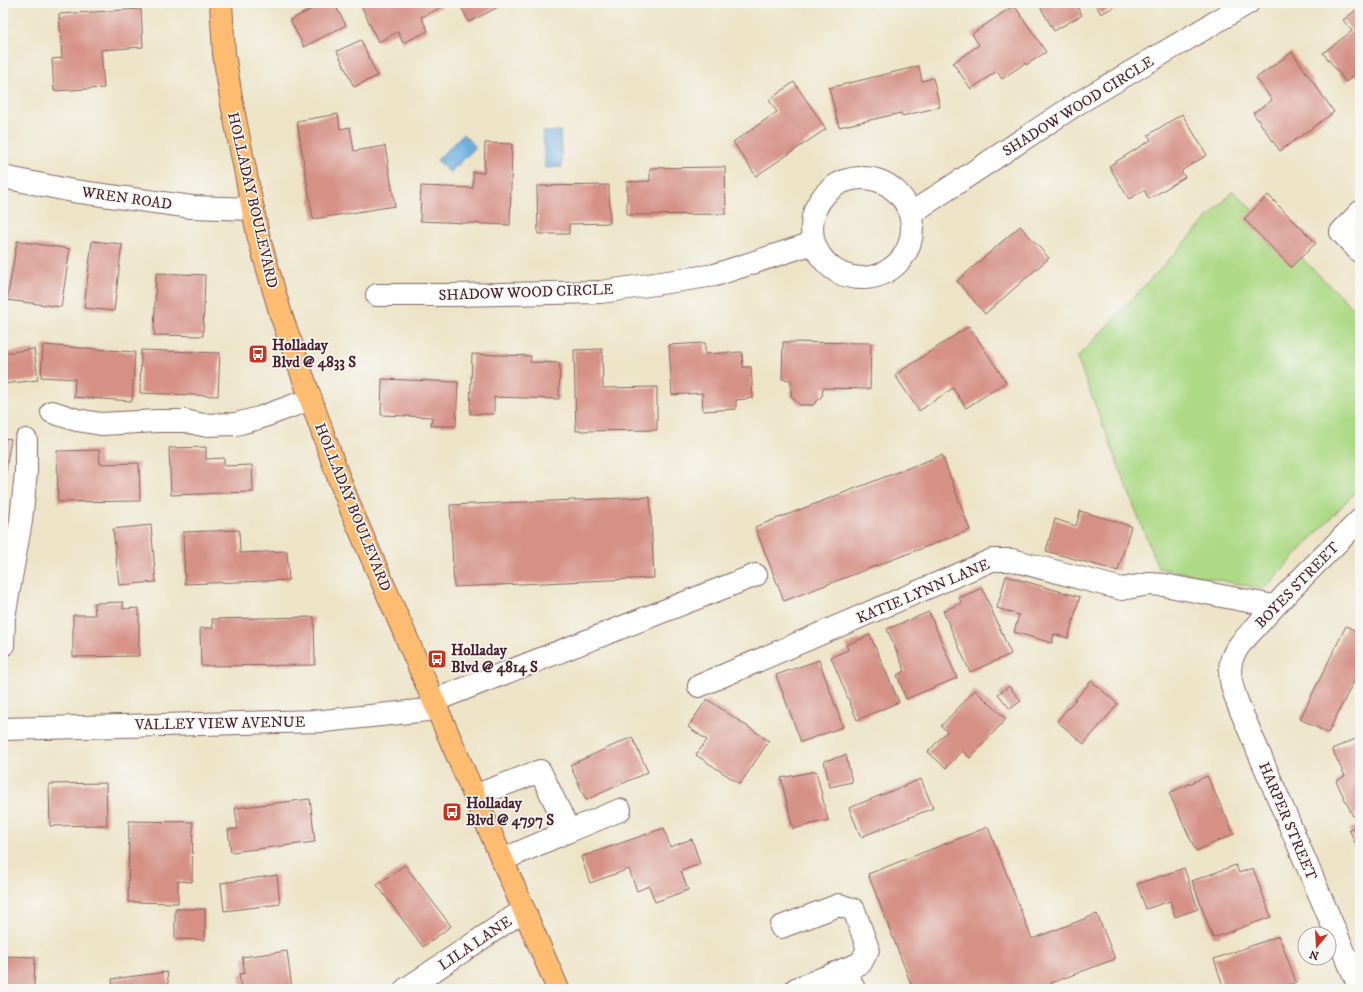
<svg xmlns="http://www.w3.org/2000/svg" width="1363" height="992" viewBox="0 0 1363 992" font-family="'IM FELL DW Pica',serif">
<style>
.green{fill:#aeda87;stroke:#7c7c59}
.water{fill:#6cade0;stroke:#5b6686}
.building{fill:#d69186}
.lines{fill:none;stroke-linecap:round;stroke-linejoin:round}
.minor-casing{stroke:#836462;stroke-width:24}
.major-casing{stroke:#836462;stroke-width:24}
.minor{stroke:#fff;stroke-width:22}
.major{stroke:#fdbc70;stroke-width:22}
.labels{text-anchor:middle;stroke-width:3.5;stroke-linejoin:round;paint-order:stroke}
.street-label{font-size:15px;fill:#4a1f2b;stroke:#f6f6f2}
.poi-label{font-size:15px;font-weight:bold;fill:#4a1f2b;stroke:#f6f6f2;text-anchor:start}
</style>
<rect width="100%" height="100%" fill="#f6f6f2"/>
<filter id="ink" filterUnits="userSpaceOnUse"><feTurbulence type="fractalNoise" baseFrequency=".025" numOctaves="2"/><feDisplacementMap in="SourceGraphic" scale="8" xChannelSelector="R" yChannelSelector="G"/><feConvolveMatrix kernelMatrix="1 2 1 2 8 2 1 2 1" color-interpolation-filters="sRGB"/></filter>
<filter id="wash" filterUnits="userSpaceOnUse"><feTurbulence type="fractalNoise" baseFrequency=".012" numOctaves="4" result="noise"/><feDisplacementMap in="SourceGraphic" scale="16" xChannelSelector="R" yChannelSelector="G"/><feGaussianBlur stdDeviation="0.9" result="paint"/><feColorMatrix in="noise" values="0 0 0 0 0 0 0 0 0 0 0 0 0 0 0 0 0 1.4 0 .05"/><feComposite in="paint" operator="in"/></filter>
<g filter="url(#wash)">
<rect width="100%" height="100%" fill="#ede4c7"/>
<path class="green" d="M1233 191 1360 315V487L1264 589 1158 568 1077 358Z"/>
<g class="water">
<path d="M560 131 562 167 545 168 543 132Z"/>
<path d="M463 134 476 147 450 173 437 160Z"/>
</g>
<g id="blocks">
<g class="building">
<path d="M324 3H334L346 25 304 47 290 20Z"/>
<path d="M360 3H440L442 7 421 17 428 31 403 43 398 32 378 42Z"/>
<path d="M459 3H506L469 22Z"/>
<path d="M1038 3H1079L1076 5 1082 15 1054 31Z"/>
<path d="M1095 3H1121L1101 14Z"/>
<path d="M1014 5 1046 52 1026 65 1025 63 1002 79 997 71 971 89 953 63 979 45 972 34Z"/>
<path d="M1360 7V71L1346 82 1323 53 1352 31 1343 20Z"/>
<path d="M141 9 143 47 101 50 104 88 54 91 52 59 62 58 59 14Z"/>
<path d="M361 40 377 76 354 87 337 51Z"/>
<path d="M1292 52 1334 112 1280 151 1253 113 1272 100 1256 78Z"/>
<path d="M919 66 922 81 933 78 940 107 902 116 901 113 839 127 829 88Z"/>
<path d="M794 82 826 129 756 176 733 142 777 112 769 100Z"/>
<path d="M338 114 340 129 350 127 354 151 385 146 395 206 313 219 297 121Z"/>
<path d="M1182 114 1207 155 1181 171 1185 177 1149 199 1144 190 1129 199 1109 166 1151 140 1148 135Z"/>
<path d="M485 143 512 144 510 225 420 221 421 186 473 188V172L484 173Z"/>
<path d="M725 167 726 214 627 215V182L650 181V168Z"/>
<path d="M609 185 610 223 569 224V234H538L537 186Z"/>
<path d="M1268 195 1316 243 1291 267 1244 219Z"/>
<path d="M1020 226 1049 258 985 314 957 281Z"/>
<path d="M17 241 70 249 61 307 7 300Z"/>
<path d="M92 241 122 244 114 311 84 308Z"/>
<path d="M156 273 205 275 203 336 154 335Z"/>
<path d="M969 326 1006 382 966 408 953 388 919 411 895 375Z"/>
<path d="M783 342 871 343 870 389 823 388 822 396 813 405H800L791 396V380L782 379Z"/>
<path d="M705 343V354L742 352 743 367H751L753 398 736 400V409L703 411 702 393 672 395 669 345Z"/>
<path d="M43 345 135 352 132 401 74 397 75 379 41 377Z"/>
<path d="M34 349 38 380 3 384V353Z"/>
<path d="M602 349 603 388 657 387V430L576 431 574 350Z"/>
<path d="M141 350 220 353 218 396 140 393Z"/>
<path d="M472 354 531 356 530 362 560 363 559 399 494 397V414H470Z"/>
<path d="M382 379 458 382 456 426H431L432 417 381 415Z"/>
<path d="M3 438 11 439 4 480H3Z"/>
<path d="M206 447V459L224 458V466L252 465 253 492 171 495 169 448Z"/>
<path d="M99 450 100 464 139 463 140 501 58 502 57 451Z"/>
<path d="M942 455 970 530 784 601 755 527Z"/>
<path d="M650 497 654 578 454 587 450 505Z"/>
<path d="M1080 511 1131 526 1118 571 1046 551 1055 519 1076 526Z"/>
<path d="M151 525 156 582 119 585 113 529Z"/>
<path d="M239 530 240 553 287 551 289 580 185 584 183 532Z"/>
<path d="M1006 576 1080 597 1068 638 1054 634 1052 643 1014 632 1019 615 997 608Z"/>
<path d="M982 588 1011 654 970 672 943 611 962 603 959 598Z"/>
<path d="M123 602V609L139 608V656L73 657V615H95L94 603Z"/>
<path d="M929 612 957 678 906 699 897 675 905 671 887 629Z"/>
<path d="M314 617 315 665 201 666 200 628H213L212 619Z"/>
<path d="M1346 626 1360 633V669L1328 733 1300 719Z"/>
<path d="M870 635 899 702 857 720 831 657 848 650 846 645Z"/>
<path d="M819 660 843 727 801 742 776 675Z"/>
<path d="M1091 681 1118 704 1084 744 1057 721Z"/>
<path d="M1009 686 1021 701 1010 709 998 694Z"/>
<path d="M975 690 1006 719 970 758 962 751 946 768 928 752 947 731 941 726Z"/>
<path d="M707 699 769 741 740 784 696 755 707 740 688 727Z"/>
<path d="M632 737 648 772 586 800 570 765Z"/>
<path d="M1360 737V813L1353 816 1336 781 1345 776 1332 749Z"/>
<path d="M846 755 852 782 830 787 824 761Z"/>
<path d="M816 771 828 820 793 829 781 778Z"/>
<path d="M1207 776 1234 834 1196 851 1169 793Z"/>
<path d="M921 779 933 808 861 837 849 808Z"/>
<path d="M106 783 107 825 50 826 49 784Z"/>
<path d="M310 799 315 842 231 852 228 830 238 829 235 808Z"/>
<path d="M129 821 193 822 192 882 178 881V903L128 902Z"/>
<path d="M1360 825V854L1349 829Z"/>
<path d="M988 827 1032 939 1097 914 1115 959 1051 983 1053 989H913L868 874Z"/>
<path d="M664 828 670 847 692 839 700 864 681 871 688 890 655 902 649 886 637 891 629 869 590 883 581 857Z"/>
<path d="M405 865 451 926 423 947 377 885Z"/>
<path d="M1236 865 1239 873 1253 868 1271 917 1213 938 1192 881Z"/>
<path d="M1184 868 1198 909 1175 917 1170 901 1146 909 1137 884Z"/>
<path d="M277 875 280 904 224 911 221 883Z"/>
<path d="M175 909H205V940L175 939Z"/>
<path d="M1279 936 1296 982 1286 986 1287 989H1224L1214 959Z"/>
<path d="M287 951 292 989H241L239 974 245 973 242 957Z"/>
<path d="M3 956 35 957 34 988 3 987Z"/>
<path d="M167 972 169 989H113L112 979Z"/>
<path d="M491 985 493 989H481Z"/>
</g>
</g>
</g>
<g filter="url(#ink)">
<use href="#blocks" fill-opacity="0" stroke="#836462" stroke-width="1"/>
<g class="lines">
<g class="minor-casing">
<g id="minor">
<path d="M3 177 73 191 192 207 253 209"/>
<circle cx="862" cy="228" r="50"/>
<path d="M1360 212 1341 232 1360 252"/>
<path d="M910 214 1075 105 1248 3"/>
<path d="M377 295H452L601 292 715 275 813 243"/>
<path d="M52 412 77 420 101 424 158 421H185L203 425 236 424 259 418 311 399"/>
<path d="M3 645 4 617 21 521 26 472V440"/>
<path d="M699 686 992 560H1012L1122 589 1149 584 1164 585 1274 606"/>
<path d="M433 701 756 575"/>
<path d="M3 729 324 721 437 709"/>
<path d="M474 796 540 771 569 831 502 860"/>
<path d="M569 831 620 810"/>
<path d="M781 927 839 905 854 910 868 949 861 963 796 989"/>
<path d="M845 969 854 989"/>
<path d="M406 989 524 910"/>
<path d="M1360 989 1238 704C1233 690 1228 677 1231 662 1234 648 1246 638 1255 628 1288 590 1325 555 1360 520"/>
</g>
</g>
<g class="major-casing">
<path id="major" d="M221 3 224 54 232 104 258 235 281 315 338 476 353 514 558 989"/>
</g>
<use href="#minor" class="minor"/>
<use href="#major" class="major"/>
</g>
</g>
<defs>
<g id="bus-square" transform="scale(1)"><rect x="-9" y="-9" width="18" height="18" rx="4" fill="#c8321e" stroke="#f6f6f2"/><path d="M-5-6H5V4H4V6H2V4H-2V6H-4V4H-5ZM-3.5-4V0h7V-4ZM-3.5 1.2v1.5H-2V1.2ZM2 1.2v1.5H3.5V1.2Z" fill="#fff"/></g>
</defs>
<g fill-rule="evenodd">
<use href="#bus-square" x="258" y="354"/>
<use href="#bus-square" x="437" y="659"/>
<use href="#bus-square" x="452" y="812"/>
</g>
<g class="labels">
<g class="street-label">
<text transform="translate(1078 106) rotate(-32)" y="5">SHADOW WOOD CIRCLE</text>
<text transform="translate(127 198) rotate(8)" y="5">WREN ROAD</text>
<text transform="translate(253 200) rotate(77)" y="5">HOLLADAY BOULEVARD</text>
<text transform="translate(526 292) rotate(-2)" y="5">SHADOW WOOD CIRCLE</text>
<text transform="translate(353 507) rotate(68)" y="5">HOLLADAY BOULEVARD</text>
<text transform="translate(1297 585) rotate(-46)" y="5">BOYES STREET</text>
<text transform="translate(923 591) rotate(-23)" y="5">KATIE LYNN LANE</text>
<text transform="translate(220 723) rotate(-1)" y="5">VALLEY VIEW AVENUE</text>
<text transform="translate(1288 821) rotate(67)" y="5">HARPER STREET</text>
<text transform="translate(475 943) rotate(-34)" y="5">LILA LANE</text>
</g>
<g class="poi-label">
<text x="272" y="350">Holladay<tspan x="272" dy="17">Blvd @ 4833 S</tspan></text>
<text x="451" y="655">Holladay<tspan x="451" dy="17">Blvd @ 4814 S</tspan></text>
<text x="466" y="808">Holladay<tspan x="466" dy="17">Blvd @ 4797 S</tspan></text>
</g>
</g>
<rect width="1363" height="992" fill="none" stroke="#f6f6f2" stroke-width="16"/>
<g transform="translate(1317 946) rotate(198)"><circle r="19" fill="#f6f6f2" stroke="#b1a0a2"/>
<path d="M0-3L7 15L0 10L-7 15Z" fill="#c8321e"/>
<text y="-6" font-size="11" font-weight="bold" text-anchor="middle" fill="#4a1f2b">N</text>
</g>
</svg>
